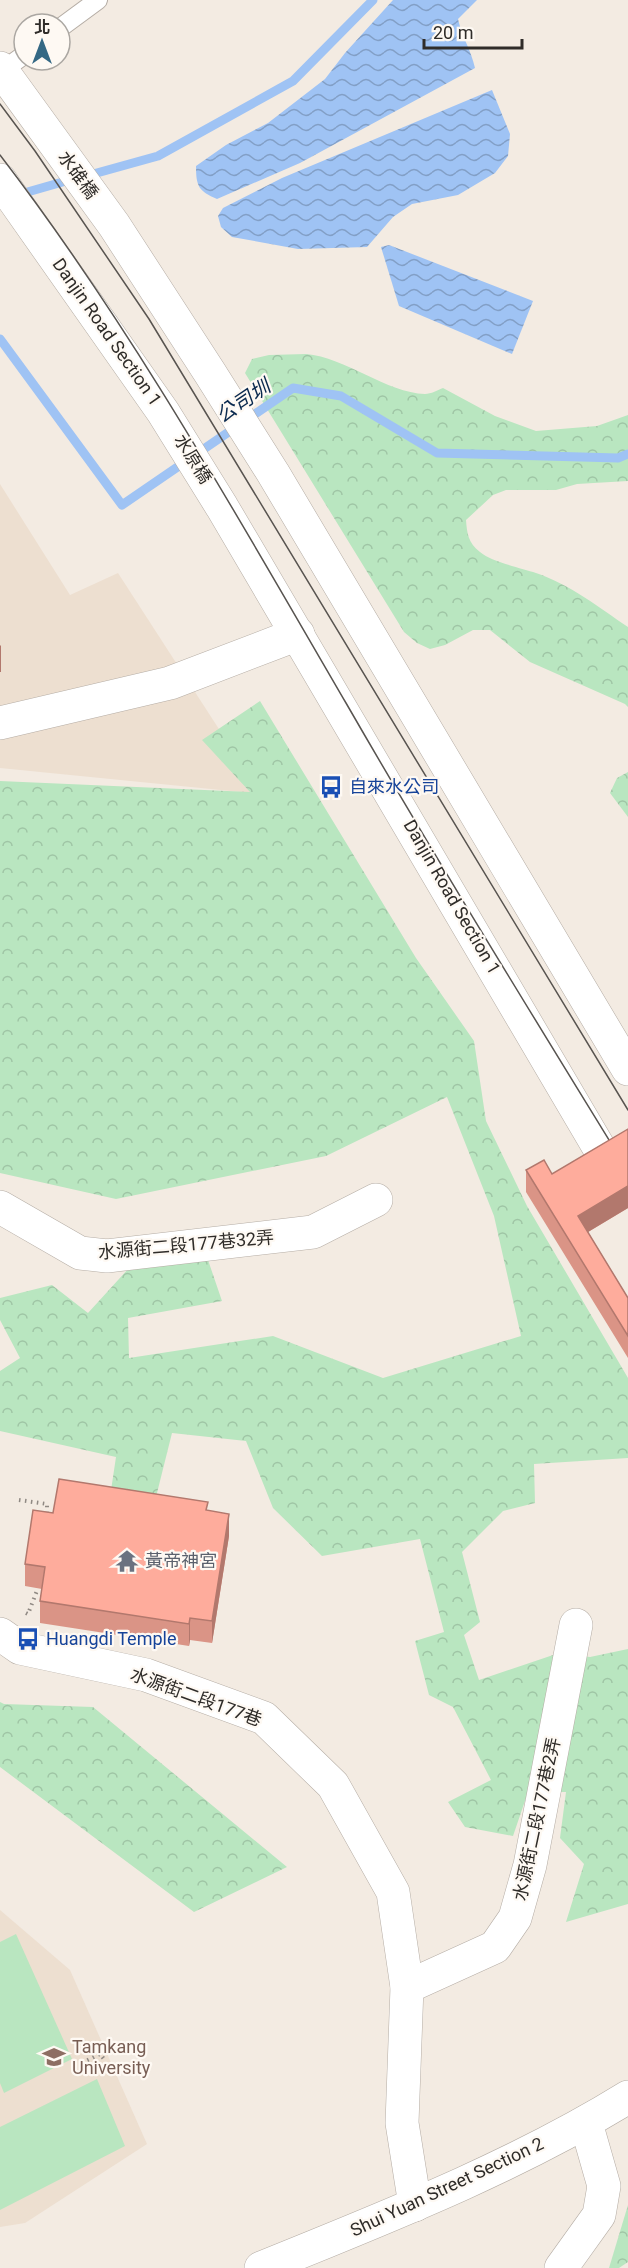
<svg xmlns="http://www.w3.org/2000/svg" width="628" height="2268" viewBox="0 0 628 2268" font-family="Roboto,'Noto Sans TC',sans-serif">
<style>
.built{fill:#eddfd0}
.forest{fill:url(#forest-crowns)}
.garden{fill:#b9e6c0}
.water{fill:url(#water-waves)}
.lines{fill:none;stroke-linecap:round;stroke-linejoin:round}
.stream{stroke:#9fc3f4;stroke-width:9}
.service-casing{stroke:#b5ada5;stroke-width:20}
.minor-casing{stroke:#b5ada5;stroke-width:34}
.primary-casing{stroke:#b5ada5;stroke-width:34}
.path{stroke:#8f8983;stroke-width:4;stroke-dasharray:1.5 4.5;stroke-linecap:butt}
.service{stroke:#fff;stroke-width:18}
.minor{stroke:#fff;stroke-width:33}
.primary{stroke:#fff;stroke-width:33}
.tram{stroke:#585450;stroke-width:1.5}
.wall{fill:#da9486}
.shaded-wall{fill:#b2786d}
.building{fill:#feac9c;stroke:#b2786d;stroke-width:1.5}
.labels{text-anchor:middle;stroke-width:4.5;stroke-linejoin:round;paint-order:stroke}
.street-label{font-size:18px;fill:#2f2c29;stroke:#fef9f3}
.transit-label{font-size:18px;fill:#164399;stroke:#fef9f3;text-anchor:start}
.worship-label{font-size:18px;fill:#5b616d;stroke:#fef9f3;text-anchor:start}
.education-label{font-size:18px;fill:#785e54;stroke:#fef9f3;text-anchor:start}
.water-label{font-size:20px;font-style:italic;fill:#0a294e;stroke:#fef9f3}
</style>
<defs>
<pattern id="forest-crowns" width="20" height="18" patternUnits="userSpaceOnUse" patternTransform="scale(1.5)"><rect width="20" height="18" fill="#b9e6c0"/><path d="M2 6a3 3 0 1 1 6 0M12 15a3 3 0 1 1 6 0" fill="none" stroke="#9fc5a5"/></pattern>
<pattern id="water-waves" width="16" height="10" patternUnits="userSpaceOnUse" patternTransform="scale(1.5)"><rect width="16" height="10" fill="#9fc3f4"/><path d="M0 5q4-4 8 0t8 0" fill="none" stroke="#829fc6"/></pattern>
</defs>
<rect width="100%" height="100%" fill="#f3ebe2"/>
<g class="built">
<path d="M0 484 70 595 118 573 261 794 0 768Z"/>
<path d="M0 1910 70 1970 147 2144 25 2223 0 2227Z"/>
</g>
<g class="forest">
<path d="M306 354C345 357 387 393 425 394 431 394 438 390 443 388L495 416 536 431 597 426 628 415V481L577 484 556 490H506L493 495 466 520C467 533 468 543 480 552 492 562 521 568 536 573 571 585 598 607 628 627V707L625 704 530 662 490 630H473L445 645 430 649 417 643 404 632 245 373 252 359 269 355Z"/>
<path d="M260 701 416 958 474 1041 486 1121 527 1206 628 1378V1458L534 1464 535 1503 503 1511 462 1552 480 1622 464 1635 479 1680 559 1653 590 1657 628 1649V1904L566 1922 584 1864 560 1838 566 1792H528L513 1836 465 1827 448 1802 491 1780 453 1707 429 1695 415 1641 444 1632 420 1539 322 1556 273 1508 246 1441 172 1433 154 1505 110 1497 116 1457 0 1431V1371L20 1358 0 1320V1298L52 1285 88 1313 129 1268 208 1260 222 1301 128 1318 129 1358 273 1336 383 1378 521 1336 494 1216 447 1097 326 1156 116 1199 0 1173V781L250 792 202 740Z"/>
<path d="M628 772V817L610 793 617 778Z"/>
<path d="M0 1702 4 1704 93 1707 287 1867 194 1912 0 1767Z"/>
<path d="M628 2205V2262L619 2268H609Z"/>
</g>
<g class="garden">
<path d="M16 1934 72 2059 4 2093 0 2083V1942Z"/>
<path d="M97 2079 125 2146 0 2210V2127Z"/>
</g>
<g class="water">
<path d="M393 0H477L458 19C462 37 471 50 475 68L300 163 217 199C199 191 196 187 196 166L226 145 268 123 325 79 345 53Z"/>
<path d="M492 90 510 134 508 156 495 173 458 195 412 204 393 217 367 247 298 249 232 237 221 227 218 216 223 208 282 178Z"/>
<path d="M389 245 533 301 512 354 399 306 381 247Z"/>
</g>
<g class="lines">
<g class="stream">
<path d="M86 176 158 156 293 81 373 0"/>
<path d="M17 195 73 179"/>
<path d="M0 339 122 505 293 388 341 396 437 453 618 458 628 454"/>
</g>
<g class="service-casing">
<g id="service">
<path d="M60 28 98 0"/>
<path d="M2 71 24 55"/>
</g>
</g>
<g class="minor-casing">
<g id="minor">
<path d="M0 723 170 683 298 634"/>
<path d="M0 1207 80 1253 107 1256 313 1232 376 1200"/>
<path d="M0 1634 20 1648 146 1675 264 1718 333 1785 393 1892 407 1987 402 2123 415 2205"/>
<path d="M407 1987 495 1947 515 1918 530 1865 576 1625"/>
<path d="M261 2268C384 2218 515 2167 628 2097"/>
<path d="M561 2268 599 2215 604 2186 586 2123"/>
</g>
</g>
<g class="primary-casing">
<g id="primary">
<path d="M0 68 114 225 210 373 273 473 628 1069"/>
<path d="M0 180 163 412 222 507 608 1163"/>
</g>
</g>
<g class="path">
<path d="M19 1500 47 1504V1515"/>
<path d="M26 1613 28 1614 38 1588"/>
<path d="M82 2063 100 2054 104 2059"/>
</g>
<use href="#service" class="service"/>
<use href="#minor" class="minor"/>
<use href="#primary" class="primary"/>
<g class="tram">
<path d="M0 104 35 151 149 319 628 1110"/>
<path d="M0 155C132 327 237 516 346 703 437 861 533 1016 628 1171"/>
</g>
</g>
<g class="wall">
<path d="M628 1129V1208L588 1232 628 1298V1358L526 1192V1170L552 1174Z"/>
<path d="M208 1511 229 1536 212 1643 190 1640 189 1646 40 1623V1601L42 1589 25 1586V1564L53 1513Z"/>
</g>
<g class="shaded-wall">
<path d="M1 645V672H0V646Z"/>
<path d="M628 1186V1208L578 1238V1216Z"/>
<path d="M229 1514V1536L212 1643V1621Z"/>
<path d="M190 1618V1640L189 1646V1624Z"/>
</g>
<g class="building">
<path d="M628 1129V1186L578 1216 628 1298V1336L526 1170 544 1160 552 1174Z"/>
<path d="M59 1479 208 1502 206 1510 229 1514 212 1621 190 1618 189 1624 40 1601 45 1567 25 1564 33 1510 53 1513Z"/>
</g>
<defs>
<g id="bus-bare" transform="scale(1.8)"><path d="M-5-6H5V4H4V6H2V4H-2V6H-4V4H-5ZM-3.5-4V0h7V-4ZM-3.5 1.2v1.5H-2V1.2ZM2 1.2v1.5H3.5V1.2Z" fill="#1a4fb4" stroke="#fef9f3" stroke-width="2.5" paint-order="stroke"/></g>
<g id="temple-bare" transform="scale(1.8)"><path d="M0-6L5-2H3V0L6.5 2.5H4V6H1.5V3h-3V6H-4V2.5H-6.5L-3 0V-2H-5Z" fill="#6b7280" stroke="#fef9f3" stroke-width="2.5" paint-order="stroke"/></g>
<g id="university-bare" transform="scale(1.8)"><path d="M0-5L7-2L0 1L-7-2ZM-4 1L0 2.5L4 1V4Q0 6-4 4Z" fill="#8d6e63" stroke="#fef9f3" stroke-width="2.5" paint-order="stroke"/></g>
</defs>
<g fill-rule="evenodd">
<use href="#bus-bare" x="331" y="787"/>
<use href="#temple-bare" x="127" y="1561"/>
<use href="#bus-bare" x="28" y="1639"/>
<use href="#university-bare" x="54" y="2057"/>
</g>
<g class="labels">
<g class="street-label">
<text transform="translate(78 175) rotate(54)" y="6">水碓橋</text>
<text transform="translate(107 332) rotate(55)" y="6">Danjin Road Section 1</text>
<text transform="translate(193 459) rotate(58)" y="6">水原橋</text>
<text transform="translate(452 897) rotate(60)" y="6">Danjin Road Section 1</text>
<text transform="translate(186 1245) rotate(-5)" y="6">水源街二段177巷32弄</text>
<text transform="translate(196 1697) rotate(20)" y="6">水源街二段177巷</text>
<text transform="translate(537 1819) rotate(-78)" y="6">水源街二段177巷2弄</text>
<text transform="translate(447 2187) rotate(-25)" y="6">Shui Yuan Street Section 2</text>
</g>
<g class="transit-label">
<text x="349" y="793">自來水公司</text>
<text x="46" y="1645">Huangdi Temple</text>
</g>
<g class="worship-label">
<text x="145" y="1567">黃帝神宮</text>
</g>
<g class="education-label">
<text x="72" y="2053">Tamkang<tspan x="72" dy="21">University</tspan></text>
</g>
<g class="water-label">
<text transform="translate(243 401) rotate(-34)" y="7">公司圳</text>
</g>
</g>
<g transform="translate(42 42)"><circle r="28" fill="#fef9f3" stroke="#aba7a2" stroke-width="1.5"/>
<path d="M0-4.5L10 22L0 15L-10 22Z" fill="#346884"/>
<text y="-9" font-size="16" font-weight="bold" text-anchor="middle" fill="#2f2c29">北</text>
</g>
<path d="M424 39v9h98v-9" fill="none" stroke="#2f2c29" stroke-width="3"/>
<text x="433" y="39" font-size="18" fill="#2f2c29" stroke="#fef9f3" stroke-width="4.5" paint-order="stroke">20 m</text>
</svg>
